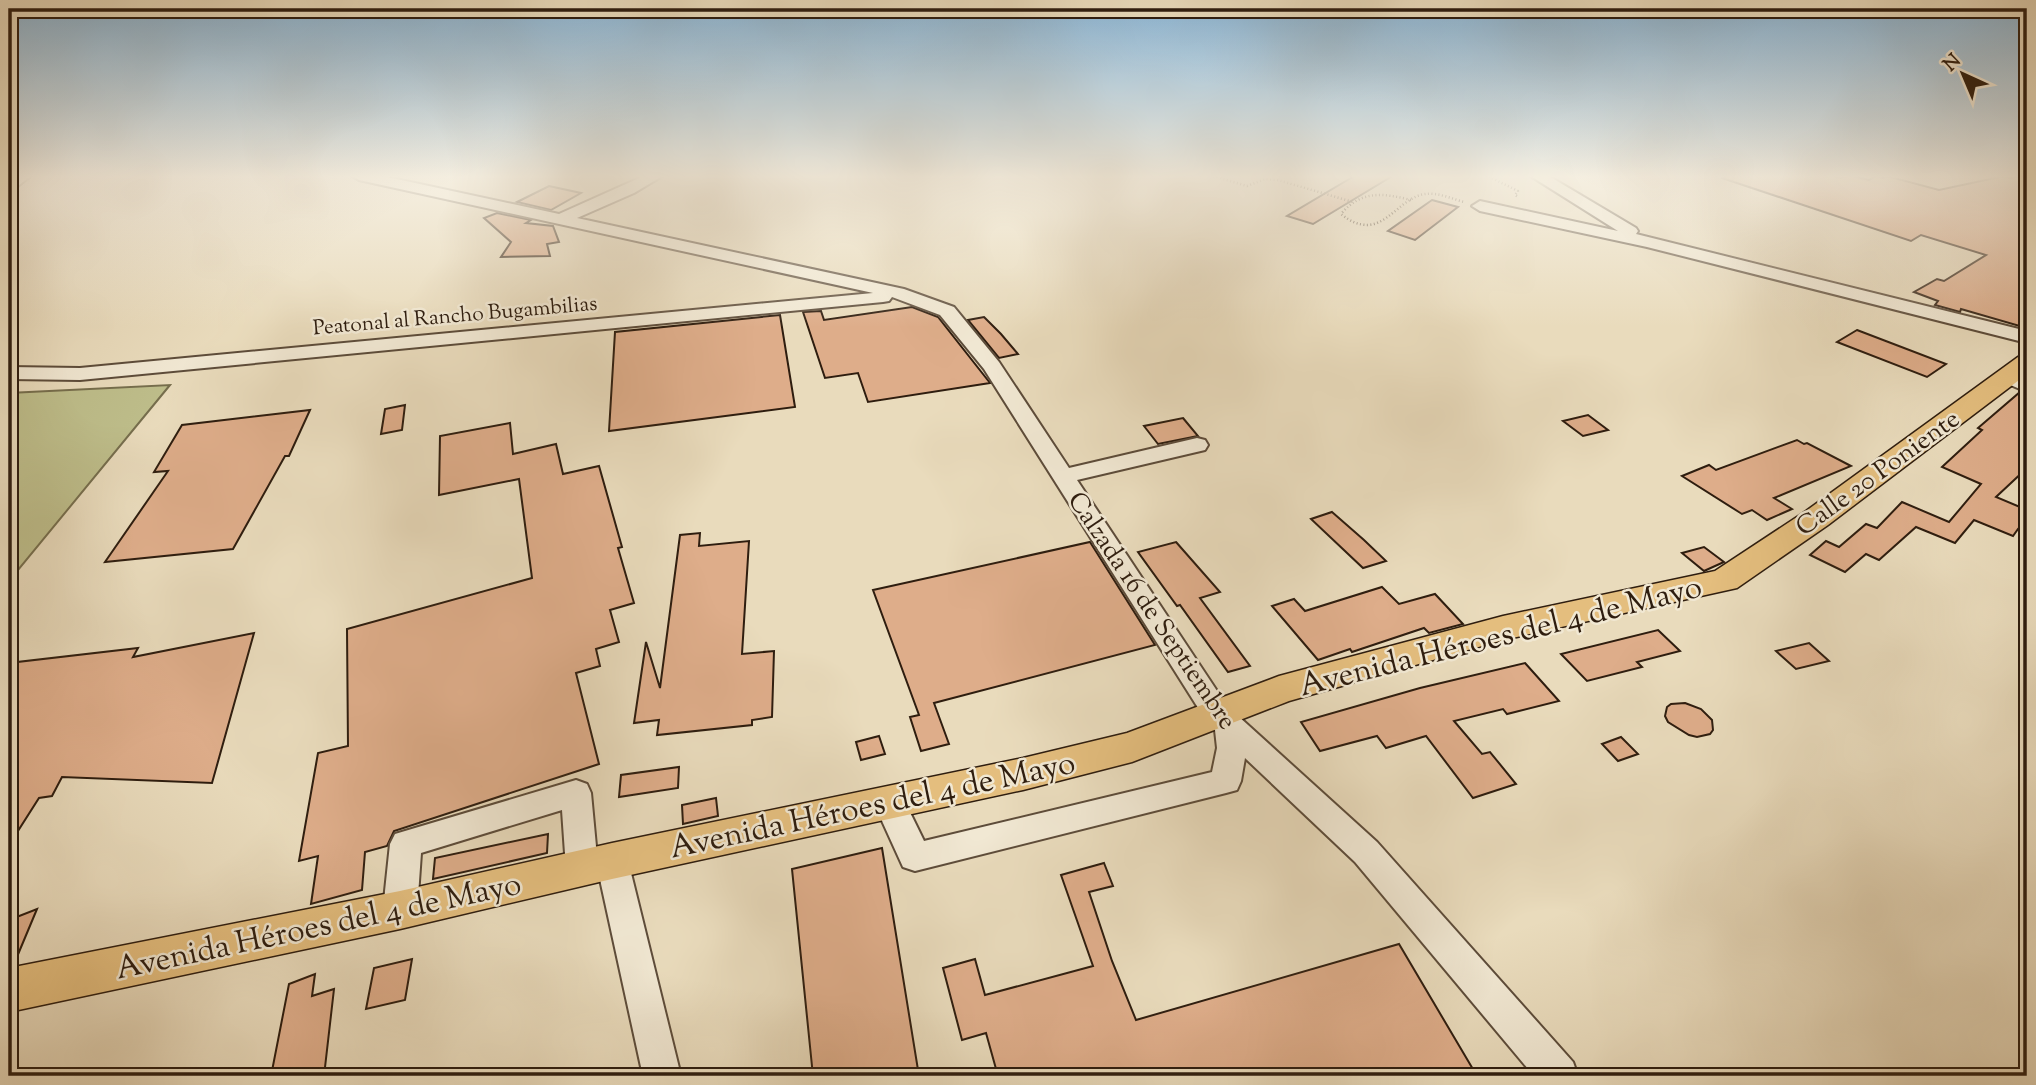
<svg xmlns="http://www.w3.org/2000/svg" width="2036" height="1085" viewBox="0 0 2036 1085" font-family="'Sorts Mill Goudy',serif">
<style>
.green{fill:#bebe8b;stroke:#766e4d;stroke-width:2}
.building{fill:#dead8a;stroke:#2e1d0f;stroke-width:2}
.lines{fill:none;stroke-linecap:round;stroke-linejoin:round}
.minor-casing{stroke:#5d4c3a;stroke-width:4}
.major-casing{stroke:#2e1d0f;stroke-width:3}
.path{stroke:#2e1d0f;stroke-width:2.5;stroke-dasharray:1 2.5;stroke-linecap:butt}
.minor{fill:#f1e8d3;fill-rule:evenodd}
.major{fill:#e4be7e;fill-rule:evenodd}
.labels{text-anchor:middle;stroke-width:5;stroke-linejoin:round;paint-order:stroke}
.far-street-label{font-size:21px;fill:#2e1d0f;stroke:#f1e8d3}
.street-label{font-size:26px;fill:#2e1d0f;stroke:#f1e8d3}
.near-street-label{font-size:32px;fill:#2e1d0f;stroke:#f1e8d3}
</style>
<rect width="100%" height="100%" fill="#e9dbbc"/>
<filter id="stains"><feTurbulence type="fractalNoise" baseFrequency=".00286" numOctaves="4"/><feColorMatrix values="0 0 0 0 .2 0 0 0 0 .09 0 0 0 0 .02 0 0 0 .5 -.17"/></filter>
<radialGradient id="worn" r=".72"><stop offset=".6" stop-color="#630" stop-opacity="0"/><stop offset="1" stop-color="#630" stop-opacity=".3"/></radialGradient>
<path class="green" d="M170 385 9 581V393Z"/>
<g class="building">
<path d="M1356 175H1394L1313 224 1287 216Z"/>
<path d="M1722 175H1832L1841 178 1850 175 1869 180 1876 176 1883 178 1887 176 1939 190 2004 176 2010 178 2027 175V303L2024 305 2023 327 1961 309 1960 312 1935 305 1938 301 1914 292 1937 279 1944 281 1986 255 1921 235 1911 241 1722 178Z"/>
<path d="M549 186 581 193 551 210 517 202Z"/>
<path d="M1432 200 1458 207 1415 240 1388 231Z"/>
<path d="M497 213 531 220 526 223 553 226 559 242 547 244 550 256 501 257 511 242 484 218Z"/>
<path d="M912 307 938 317 990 383 868 402 858 373 825 378 803 312 821 311 824 320Z"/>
<path d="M780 315 795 407 609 431 615 332Z"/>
<path d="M984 317 1001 334 1018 354 999 358 968 320Z"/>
<path d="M1857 330 1946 364 1927 377 1837 342Z"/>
<path d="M2020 392 2027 395V468L1996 497 2027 510V533L2018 529 2013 536 1974 520 1955 543 1916 527 1879 560 1866 554 1845 572 1810 555 1826 541 1839 547 1866 524 1877 528 1902 502 1949 522 1981 484 1942 467 1982 430 1978 428Z"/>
<path d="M405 405 402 430 381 434 385 409Z"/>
<path d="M310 410 289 456H285L233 549 105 562 168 471 154 472 182 425Z"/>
<path d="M1588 415 1608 430 1583 436 1563 421Z"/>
<path d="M1183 418 1198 436 1158 444 1144 426Z"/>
<path d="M510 423 513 454 556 444 563 474 599 466 622 547 618 548 634 603 610 610 619 642 596 649 600 666 576 673 599 764 394 831 387 846 365 852 362 890 311 904 318 856 299 861 318 753 348 746 347 629 532 578 519 479 439 495 440 436Z"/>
<path d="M1797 440 1804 444 1807 443 1851 466 1774 498 1792 509 1767 520 1752 510 1742 514 1682 476 1709 465 1716 470Z"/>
<path d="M1332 512 1364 540 1386 561 1363 568 1311 519Z"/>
<path d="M700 533 699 546 749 541 742 654 774 651 772 717 752 720V725L657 735 659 720 634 723 646 642 660 688 680 535Z"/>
<path d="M1090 542 1155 645 934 703 949 744 921 751 910 717 919 715 873 590Z"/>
<path d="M1176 542 1220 592 1200 598 1250 666 1228 672 1180 605 1177 606 1138 552Z"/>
<path d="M1704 547 1724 562 1704 571 1682 553Z"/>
<path d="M1382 587 1399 604 1435 594 1463 624 1429 633 1424 628 1352 652 1350 649 1318 660 1272 606 1294 599 1305 611Z"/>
<path d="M1658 630 1680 651 1637 662 1642 667 1587 681 1561 654Z"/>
<path d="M254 633 212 783 62 777 52 796 39 798 9 845V663L138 648 133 657Z"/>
<path d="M1809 643 1829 661 1796 669 1776 651Z"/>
<path d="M1525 663 1559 701 1507 714 1503 709 1454 721 1482 754 1490 752 1516 784 1473 798 1426 736 1386 748 1377 736 1320 751 1301 722 1420 688Z"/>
<path d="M1685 703 1701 709 1712 720 1713 730 1710 734 1697 737 1689 735 1668 722 1665 716 1667 707 1671 704Z"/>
<path d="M879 736 885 754 861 760 856 742Z"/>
<path d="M1621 737 1638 754 1618 761 1602 744Z"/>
<path d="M679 767 678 788 619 797 621 775Z"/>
<path d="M716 798 718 816 683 824 682 805Z"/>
<path d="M548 834 547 853 433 879 435 858Z"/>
<path d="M882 848 919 1076H813L792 869Z"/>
<path d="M1104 863 1113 886 1089 892 1112 961 1136 1020 1399 944 1477 1076H998L986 1033 962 1040 943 968 975 959 985 995 1093 966 1061 875Z"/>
<path d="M37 909 14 964 9 965V920Z"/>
<path d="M412 959 405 1000 366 1009 374 968Z"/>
<path d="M315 974 312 996 334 989 324 1076H271L289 984Z"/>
</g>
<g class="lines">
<g class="minor-casing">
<g id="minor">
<path d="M15 175H32L14 189 9 191V179Z"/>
<path d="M351 175H378L559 214 646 175H664L634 193 577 218 904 289 954 307 999 362 1069 468 1197 438 1205 440 1208 445 1205 450 1077 480 1227 706 1377 842 1573 1062 1578 1076H1534L1355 862 1245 758 1241 781 1237 790 1226 793 915 871 903 867 873 801 878 792 889 788 900 792 924 841 1212 772 1217 748 1215 730 1207 722 984 369 940 315 892 297 889 301 883 302 80 380 9 379V367L80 368 873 293 359 180Z"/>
<path d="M1529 175H1547L1636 228 1638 231 1636 234 2027 331V343L1647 247 1480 211 1472 206 1480 201 1618 231Z"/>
<path d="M2008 371 2027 378V392L2001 381 1998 377 2001 373Z"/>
<path d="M576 780 587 784 591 793 597 857 600 851 612 847 624 851 628 861 681 1076H643L598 870 594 878 582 882 570 878 566 868 562 810 421 853 417 910 412 921 400 925 388 921 383 910 390 844 395 834Z"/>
</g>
</g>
<g class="major-casing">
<path id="major" d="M2027 354V374L1828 525 1737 588 1503 640 1289 701 1132 762 1023 790 612 879 400 929 9 1012V968L400 891 612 843 1023 758 1127 733 1279 676 1503 616 1715 571 1806 511 2018 357Z"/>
</g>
<g class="path">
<path d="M1210 175 1247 186 1265 179 1278 180 1353 202"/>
<path d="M1486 175 1518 191 1515 195 1518 197"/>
<path d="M1411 200C1383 193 1361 190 1341 214 1381 246 1395 198 1425 194 1437 192 1453 199 1464 202"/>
</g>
<use href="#minor" class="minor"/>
<use href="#major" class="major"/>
</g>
<linearGradient id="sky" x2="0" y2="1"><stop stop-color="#8ab6d7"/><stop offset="0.54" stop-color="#f5efe1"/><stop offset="1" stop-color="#f5efe1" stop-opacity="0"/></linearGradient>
<rect width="2036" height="327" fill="url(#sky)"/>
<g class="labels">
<g class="far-street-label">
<text transform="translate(455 315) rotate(-5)" y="7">Peatonal al Rancho Bugambilias</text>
</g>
<g class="street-label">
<text transform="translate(1877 472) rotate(-36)" y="9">Calle 20 Poniente</text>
<text transform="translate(1153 610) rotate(56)" y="9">Calzada 16 de Septiembre</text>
</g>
<g class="near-street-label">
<text transform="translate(1500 635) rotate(-14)" y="11">Avenida Héroes del 4 de Mayo</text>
<text transform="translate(872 804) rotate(-12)" y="11">Avenida Héroes del 4 de Mayo</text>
<text transform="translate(318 925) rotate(-12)" y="11">Avenida Héroes del 4 de Mayo</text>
</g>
</g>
<rect width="2036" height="1085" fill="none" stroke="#e9dbbc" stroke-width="35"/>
<rect x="10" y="10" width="2015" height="1064" fill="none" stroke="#2e1d0f" stroke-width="3.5"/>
<rect x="18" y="18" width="2001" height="1050" fill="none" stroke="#2e1d0f" stroke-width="2"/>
<g transform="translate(1963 74) rotate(316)" stroke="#f1e8d3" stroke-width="5" paint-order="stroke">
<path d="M0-5L12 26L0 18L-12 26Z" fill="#2e1d0f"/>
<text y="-10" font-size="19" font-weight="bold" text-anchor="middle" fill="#2e1d0f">N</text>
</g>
<rect width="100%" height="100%" filter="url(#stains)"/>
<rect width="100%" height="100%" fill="url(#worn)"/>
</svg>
